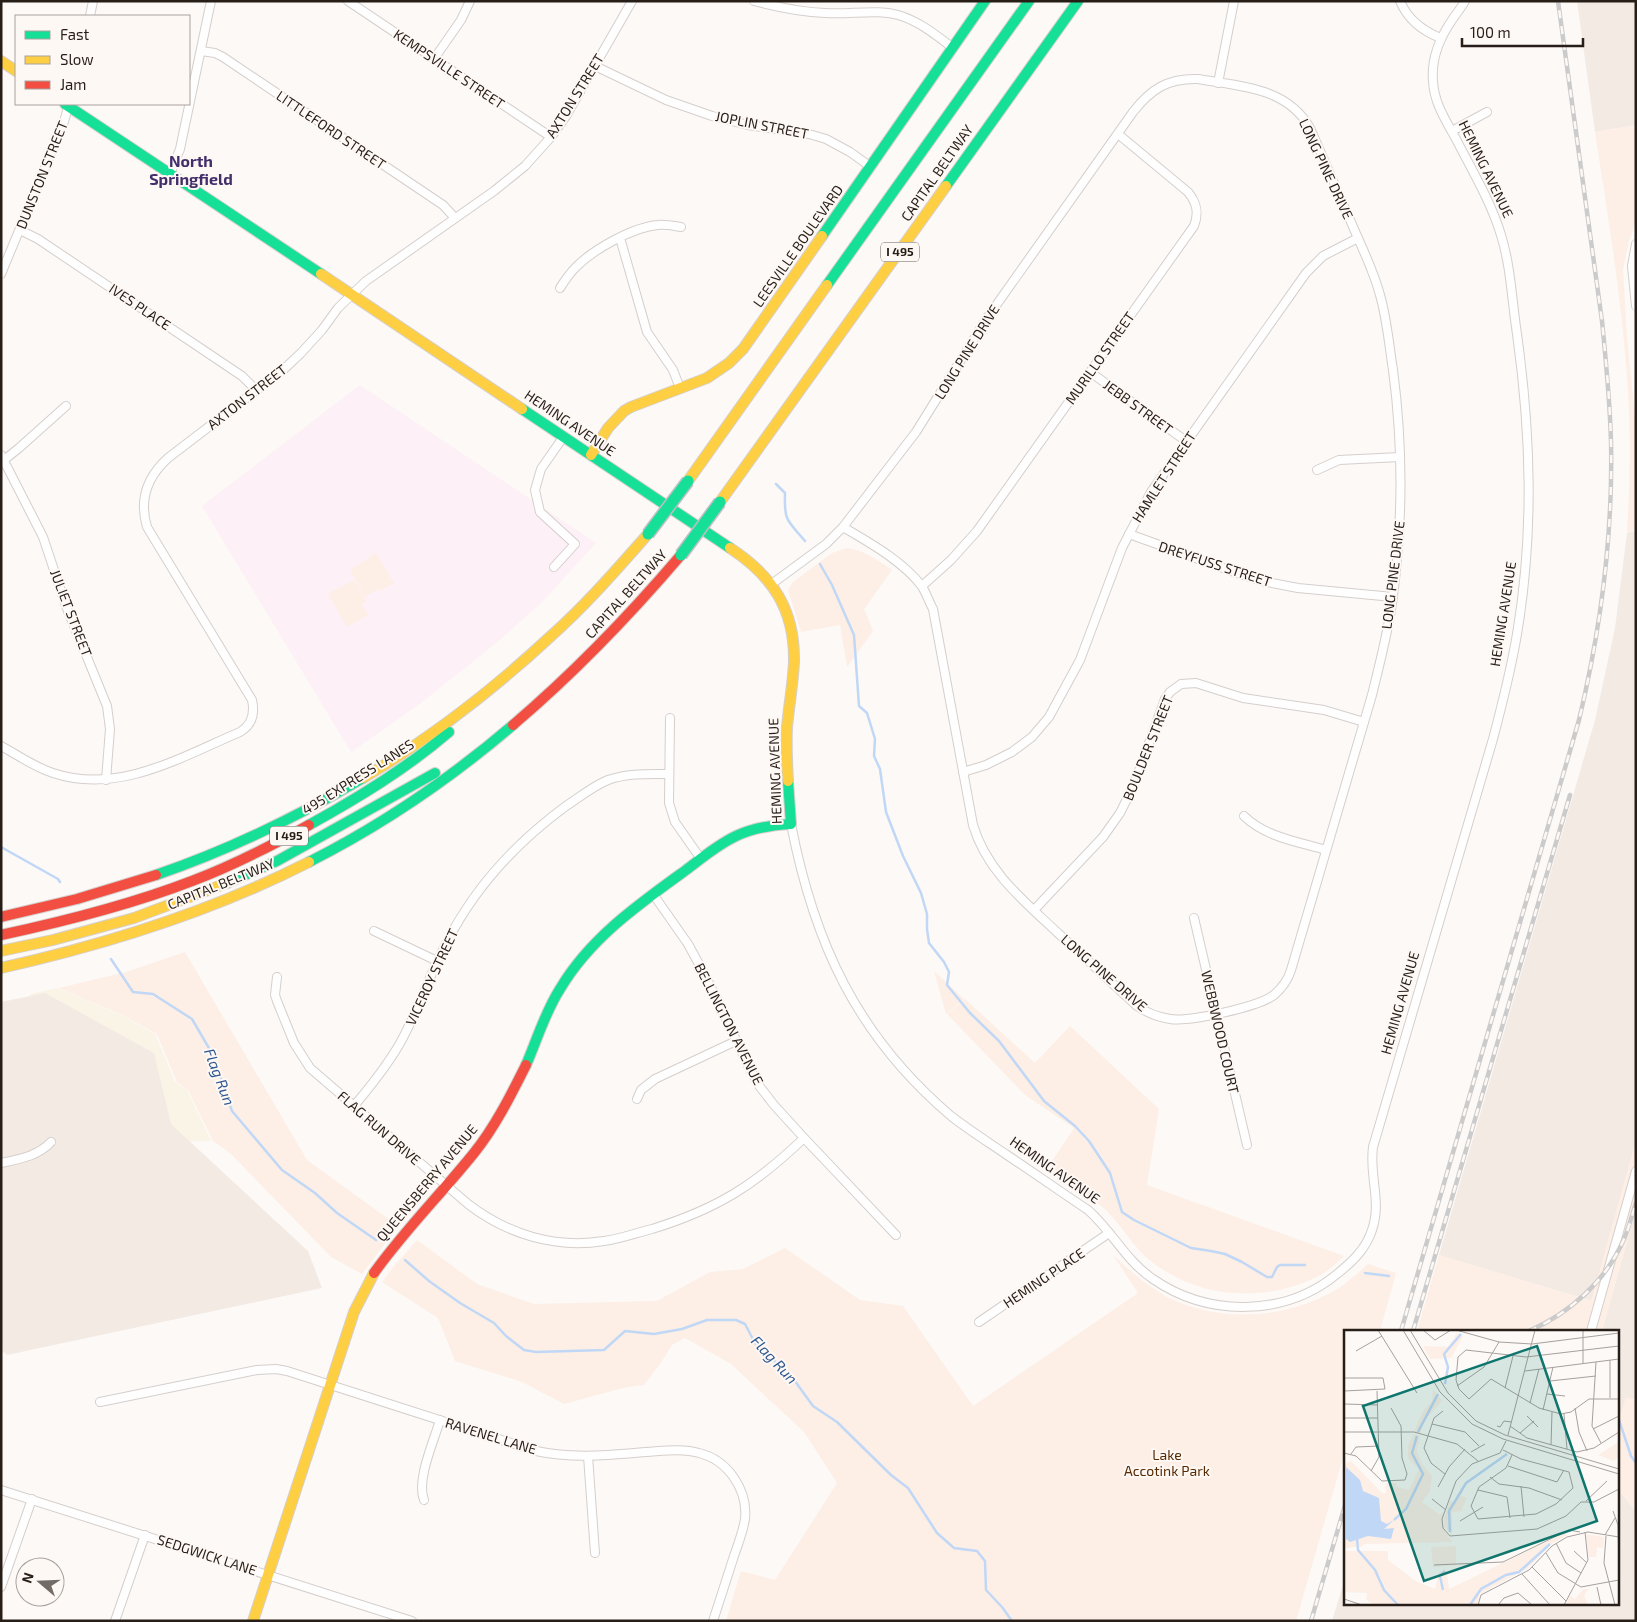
<svg xmlns="http://www.w3.org/2000/svg" width="1637" height="1622" viewBox="0 0 1637 1622" font-family="'Exo 2',sans-serif">
<style>
.commercial{fill:#faf4e7}
.built{fill:#f3eae4}
.education{fill:#fdf0f6}
.green{fill:#fdefe5}
.lines{fill:none;stroke-linecap:round;stroke-linejoin:round}
.stream{stroke:#c0d7f6;stroke-width:2.5}
.street-casing{stroke:#d5cfcc;stroke-width:10}
.fast-casing{stroke:#d5cfcc;stroke-width:12}
.slow-casing{stroke:#d5cfcc;stroke-width:12}
.jam-casing{stroke:#d5cfcc;stroke-width:12}
.street{stroke:#fffefe;stroke-width:8}
.fast{stroke:#16e098;stroke-width:10}
.slow{stroke:#ffcf43;stroke-width:10}
.jam{stroke:#f24e42;stroke-width:10}
.rail-casing{stroke:#cccbcb;stroke-width:4.5}
.rail{stroke:#fef8f5;stroke-width:2.5;stroke-dasharray:8;stroke-linecap:butt}
.fast-bridge-casing{stroke:#bfbec6;stroke-width:14;stroke-linecap:butt}
.fast-bridge{stroke:#16e098;stroke-width:11}
.labels{text-anchor:middle;stroke-width:4;stroke-linejoin:round;paint-order:stroke}
.shield{fill:#fef8f5;stroke:#685f5a;stroke-width:1}
.shield-label{font-size:12px;font-weight:bold;fill:#271e18}
.street-label{font-size:14px;fill:#271e18;stroke:#fef8f5}
.park-label{font-size:14px;fill:#582a01;stroke:#fef8f5}
.water-label{font-size:15px;font-style:italic;fill:#2e5790;stroke:#fef8f5}
.quarter-label{font-size:16px;font-weight:bold;fill:#412f6b;stroke:#fef8f5}
.inset-river{fill:none;stroke:#c0d7f6;stroke-width:2.5}
.inset-road{fill:none;stroke:#a7a19e;stroke-width:1}
.view{fill:#0f766e;fill-opacity:0.15;stroke:#0f766e;stroke-width:2.5}
.inset-edge{fill:none;stroke:#271e18;stroke-width:2.5}
</style>
<rect width="100%" height="100%" fill="#fcf9f7"/>
<path class="commercial" d="M58 988 119 1014 155 1034 175 1082 187 1090 211 1141 68 1144 57 1127 30 994Z"/>
<g class="built">
<path d="M1577 1H1636V125L1595 132Z"/>
<path d="M1636 531V1141L1592 1301 1439 1255 1595 720 1615 628 1627 533Z"/>
<path d="M45 993 154 1053 171 1124 308 1251 322 1288 7 1355 1 1350V1002Z"/>
<path d="M1636 1209V1400L1626 1398 1618 1424V1331H1602Z"/>
<path d="M1618 1490 1636 1511V1621H1332L1346 1575V1603H1618Z"/>
</g>
<path class="education" d="M360 385 596 543 541 603 495 644 417 706 351 752 202 506Z"/>
<g class="green">
<path d="M1636 125V222L1629 241 1623 269 1627 337 1636 427V531L1627 533C1630 486 1631 439 1628 392 1623 305 1608 218 1595 132Z"/>
<path d="M847 548C864 550 879 561 892 570L864 609 873 631 847 667 840 625 801 632 788 590 793 582 832 553Z"/>
<path d="M376 553 394 583 380 591 378 589 365 597 350 570Z"/>
<path d="M354 580 366 601 362 604 368 615 347 627 328 594Z"/>
<path d="M185 952 307 1160 398 1226 362 1274 331 1257 230 1153 213 1141 188 1090 177 1082 157 1034 120 1014 59 988 126 972Z"/>
<path d="M934 971 964 999 946 1014Z"/>
<path d="M965 999 1035 1063 1070 1026 1159 1109 1147 1185 1344 1256C1334 1266 1323 1275 1310 1280 1265 1300 1209 1298 1167 1272 1158 1267 1147 1259 1140 1251 1128 1238 1119 1223 1106 1210 1091 1196 1065 1181 1047 1169L1074 1128 1025 1095 947 1014Z"/>
<path d="M1636 1141V1209L1602 1331H1417L1439 1255 1591 1301Z"/>
<path d="M417 1240 477 1284 534 1304 657 1301 710 1272 743 1269 785 1248 860 1300 903 1306 973 1406 1138 1293 1113 1255C1130 1271 1147 1286 1167 1297 1221 1324 1288 1319 1339 1288 1349 1281 1359 1272 1368 1264L1396 1273 1380 1331H1346V1447L1296 1621H726L741 1571 775 1580 837 1483 804 1432 731 1364 685 1338 672 1345 660 1364 644 1385 627 1387 564 1404 522 1382 455 1361 438 1318 382 1282 395 1265Z"/>
<path d="M1626 1397 1636 1400V1511L1618 1490V1424Z"/>
</g>
<g class="lines">
<g class="stream">
<path d="M776 484 785 493C784 521 787 520 805 541"/>
<path d="M820 564 832 585 854 635 859 706 867 713 875 739 874 756 880 769 886 812 903 856 921 893 927 914V929L929 943 944 962 949 972 947 985 970 1013 999 1041 1044 1101 1075 1126 1089 1141 1110 1173 1122 1212 1134 1220 1191 1248 1211 1251 1225 1254 1242 1262 1267 1277H1272L1277 1267 1280 1265H1305"/>
<path d="M1 847 58 879 60 882"/>
<path d="M111 959 133 992 153 994 192 1019 213 1055 232 1111 282 1170 315 1193 337 1213 376 1240"/>
<path d="M405 1260 429 1281 460 1303 494 1323 506 1336 524 1350 536 1352 604 1350 625 1331 654 1334 682 1329 707 1320H736L745 1324 755 1343 792 1377 813 1406 837 1422 891 1475 908 1488 937 1533 954 1548 977 1551 985 1561 986 1590 1002 1607 1012 1621"/>
<path d="M1365 1273 1389 1276"/>
<path d="M1618 1417 1631 1456 1636 1463"/>
</g>
<g class="street-casing">
<g id="street">
<path d="M348 1 551 137"/>
<path d="M754 1C777 7 801 12 825 13 849 15 875 9 898 15 919 21 936 35 953 48"/>
<path d="M1400 1C1408 20 1422 30 1440 38"/>
<path d="M90 16 93 1"/>
<path d="M201 51 215 53 223 57 443 205 455 218"/>
<path d="M434 59 461 20 470 1"/>
<path d="M595 66 666 100 712 116 748 125 809 134 826 139 850 152 871 167"/>
<path d="M1218 83 1234 1"/>
<path d="M1452 131 1487 112"/>
<path d="M170 174 180 149 211 1"/>
<path d="M20 230 38 239 242 376 256 390"/>
<path d="M620 238 647 332 673 370 680 388"/>
<path d="M1636 244 1632 266 1636 306"/>
<path d="M1 274 63 125 69 104"/>
<path d="M560 288C565 280 570 273 576 267 594 249 633 227 658 225 666 224 674 226 681 227"/>
<path d="M1090 372 1186 441"/>
<path d="M1 455 43 537 66 606 107 706 110 729 106 780"/>
<path d="M4 460 19 448 66 406"/>
<path d="M1317 470 1339 460 1400 457"/>
<path d="M1129 534 1237 573 1262 581 1298 588 1393 597"/>
<path d="M554 567 575 544 540 512 535 490 541 469 564 436"/>
<path d="M773 583 826 544 843 527 916 432 985 321 1133 112C1151 89 1168 78 1198 79 1239 86 1287 87 1310 128 1325 162 1339 195 1354 229 1363 250 1374 272 1380 295 1387 319 1389 345 1393 370 1403 445 1403 520 1393 596 1389 629 1380 662 1372 695L1291 970C1288 980 1282 988 1274 995 1258 1007 1190 1022 1170 1019 1158 1017 1147 1013 1137 1006 1111 982 1085 958 1059 934 1024 901 987 872 973 825L933 609C929 602 926 592 921 585 901 560 870 543 843 527"/>
<path d="M922 586 951 560 977 531 1194 226C1199 213 1197 203 1188 192L1118 134"/>
<path d="M670 718 669 803 675 822 701 859"/>
<path d="M1 746C18 755 34 767 53 773 118 795 181 757 240 732 252 725 255 714 252 700L147 527C139 500 147 477 168 458L283 370 301 353 322 330 338 308 366 281 494 191 525 166 551 137 566 116 632 1"/>
<path d="M963 772 986 765 1012 752 1032 737 1049 717 1080 660 1122 548 1151 492 1306 273 1323 256 1358 238"/>
<path d="M1244 816C1265 837 1299 842 1326 850"/>
<path d="M791 824C814 943 857 1036 951 1116 969 1130 988 1142 1007 1155 1034 1173 1061 1192 1088 1210 1112 1231 1126 1261 1153 1279 1208 1317 1285 1317 1337 1274 1352 1262 1366 1249 1372 1230 1382 1202 1369 1176 1373 1147L1493 739C1502 705 1511 670 1517 634 1534 533 1531 435 1517 334 1512 302 1511 267 1501 235 1491 202 1473 172 1457 141 1447 122 1434 104 1433 81 1431 58 1439 39 1452 20 1456 14 1461 8 1465 1"/>
<path d="M653 894 688 944 706 977 749 1067 760 1087 774 1105 804 1138 896 1235"/>
<path d="M1034 910 1103 837 1120 813 1133 787 1165 699 1170 692 1181 684 1196 683 1243 698 1324 710 1364 722"/>
<path d="M1194 918 1247 1145"/>
<path d="M374 931 437 961"/>
<path d="M277 977 275 995 277 1001 294 1043 310 1068 468 1204C507 1234 555 1249 604 1241 620 1239 636 1233 652 1229 717 1209 755 1185 804 1138"/>
<path d="M637 1099 641 1090 655 1079 736 1041"/>
<path d="M354 1106C370 1087 386 1067 399 1045 418 1012 429 975 447 942 475 887 517 842 566 806 580 797 593 786 608 780 628 773 648 774 668 774"/>
<path d="M1 1163C20 1159 38 1156 51 1142"/>
<path d="M979 1322 1109 1233"/>
<path d="M1591 1331 1636 1171"/>
<path d="M100 1402 257 1370 276 1369 287 1371 536 1451C573 1459 609 1455 646 1452 663 1451 682 1448 699 1453 728 1460 748 1490 745 1519 743 1532 738 1544 734 1556 727 1577 720 1599 713 1621"/>
<path d="M588 1456 595 1553"/>
<path d="M1 1490 412 1621"/>
<path d="M424 1500C416 1480 434 1441 440 1420"/>
<path d="M1 1587 32 1499"/>
<path d="M115 1621 145 1535"/>
</g>
</g>
<g class="fast-casing">
<g id="fast">
<path d="M65 104 321 274"/>
<path d="M946 186 1078 1"/>
<path d="M822 236 985 1"/>
<path d="M827 285 1029 1"/>
<path d="M522 409 730 548"/>
<path d="M309 825C358 798 406 769 449 732"/>
<path d="M309 862C382 825 451 778 513 725"/>
<path d="M156 875C229 850 297 817 363 778"/>
<path d="M227 883 277 861 435 773"/>
<path d="M526 1065C537 1040 545 1012 560 989 590 938 639 904 686 870 702 858 717 845 736 836 753 828 772 825 791 824L788 781"/>
</g>
</g>
<g class="slow-casing">
<g id="slow">
<path d="M1 61 16 71"/>
<path d="M321 274 522 409"/>
<path d="M591 455 608 428 624 411 631 407 707 378 729 363 743 349 822 236"/>
<path d="M688 481 827 285"/>
<path d="M720 502 946 186"/>
<path d="M730 548C773 576 795 610 794 662 793 684 789 705 787 727 786 745 787 763 788 781"/>
<path d="M363 778C431 738 493 690 551 636 586 605 617 569 648 534"/>
<path d="M1 951 53 940 134 918 227 883"/>
<path d="M1 968C108 944 211 912 309 862"/>
<path d="M253 1621 354 1312 374 1273"/>
</g>
</g>
<g class="jam-casing">
<g id="jam">
<path d="M513 725C574 673 629 616 681 555"/>
<path d="M1 917 77 899 156 875"/>
<path d="M1 935C66 921 130 905 192 881 232 866 271 846 309 825"/>
<path d="M374 1273C404 1231 441 1194 474 1153 495 1127 511 1095 526 1065"/>
</g>
</g>
<use href="#street" class="street"/>
<use href="#fast" class="fast"/>
<use href="#slow" class="slow"/>
<use href="#jam" class="jam"/>
<g class="rail-casing">
<g id="rail">
<path d="M1401 1331 1579 720C1601 628 1613 536 1611 442 1610 401 1606 361 1602 321L1558 1"/>
<path d="M1413 1331 1570 795"/>
<path d="M1529 1331C1570 1313 1606 1281 1624 1239 1629 1228 1632 1215 1636 1203"/>
<path d="M1311 1621 1346 1502"/>
</g>
</g>
<use href="#rail" class="rail"/>
<g class="fast-bridge-casing">
<g id="fast-bridge">
<path d="M648 534 688 481"/>
<path d="M681 555 720 502"/>
</g>
</g>
<use href="#fast-bridge" class="fast-bridge"/>
</g>
<g class="labels">
<g class="shield">
<rect x="881" y="242.5" width="38" height="19" rx="4"/>
<rect x="270" y="826.5" width="38" height="19" rx="4"/>
</g>
<g class="shield-label">
<text x="900" y="256">I 495</text>
<text x="289" y="840">I 495</text>
</g>
<g class="street-label">
<text transform="translate(449 69) rotate(34)" y="5">KEMPSVILLE STREET</text>
<text transform="translate(575 96) rotate(-58)" y="5">AXTON STREET</text>
<text transform="translate(762 125) rotate(11)" y="5">JOPLIN STREET</text>
<text transform="translate(331 130) rotate(34)" y="5">LITTLEFORD STREET</text>
<text transform="translate(1326 169) rotate(65)" y="5">LONG PINE DRIVE</text>
<text transform="translate(1486 169) rotate(64)" y="5">HEMING AVENUE</text>
<text transform="translate(937 173) rotate(-55)" y="5">CAPITAL BELTWAY</text>
<text transform="translate(42 175) rotate(-68)" y="5">DUNSTON STREET</text>
<text transform="translate(798 246) rotate(-55)" y="5">LEESVILLE BOULEVARD</text>
<text transform="translate(140 307) rotate(34)" y="5">IVES PLACE</text>
<text transform="translate(967 352) rotate(-58)" y="5">LONG PINE DRIVE</text>
<text transform="translate(1100 358) rotate(-55)" y="5">MURILLO STREET</text>
<text transform="translate(247 397) rotate(-38)" y="5">AXTON STREET</text>
<text transform="translate(1138 407) rotate(36)" y="5">JEBB STREET</text>
<text transform="translate(570 423) rotate(34)" y="5">HEMING AVENUE</text>
<text transform="translate(1164 477) rotate(-57)" y="5">HAMLET STREET</text>
<text transform="translate(1215 564) rotate(18)" y="5">DREYFUSS STREET</text>
<text transform="translate(1393 575) rotate(-83)" y="5">LONG PINE DRIVE</text>
<text transform="translate(626 594) rotate(-48)" y="5">CAPITAL BELTWAY</text>
<text transform="translate(71 613) rotate(69)" y="5">JULIET STREET</text>
<text transform="translate(1503 614) rotate(-81)" y="5">HEMING AVENUE</text>
<text transform="translate(1148 748) rotate(-68)" y="5">BOULDER STREET</text>
<text transform="translate(775 771) rotate(-92)" y="5">HEMING AVENUE</text>
<text transform="translate(358 777) rotate(-32)" y="5">495 EXPRESS LANES</text>
<text transform="translate(221 884) rotate(-22)" y="5">CAPITAL BELTWAY</text>
<text transform="translate(1104 973) rotate(41)" y="5">LONG PINE DRIVE</text>
<text transform="translate(432 977) rotate(-65)" y="5">VICEROY STREET</text>
<text transform="translate(1400 1003) rotate(-74)" y="5">HEMING AVENUE</text>
<text transform="translate(729 1024) rotate(63)" y="5">BELLINGTON AVENUE</text>
<text transform="translate(1220 1032) rotate(77)" y="5">WEBBWOOD COURT</text>
<text transform="translate(379 1128) rotate(41)" y="5">FLAG RUN DRIVE</text>
<text transform="translate(1055 1170) rotate(35)" y="5">HEMING AVENUE</text>
<text transform="translate(427 1183) rotate(-50)" y="5">QUEENSBERRY AVENUE</text>
<text transform="translate(1044 1278) rotate(-34)" y="5">HEMING PLACE</text>
<text transform="translate(491 1436) rotate(17)" y="5">RAVENEL LANE</text>
<text transform="translate(207 1555) rotate(18)" y="5">SEDGWICK LANE</text>
</g>
<g class="park-label">
<text x="1167" y="1460">Lake<tspan x="1167" dy="16">Accotink Park</tspan></text>
</g>
<g class="water-label">
<text transform="translate(219 1077) rotate(69)" y="5">Flag Run</text>
<text transform="translate(774 1360) rotate(47)" y="5">Flag Run</text>
</g>
<g class="quarter-label">
<text x="191" y="167">North<tspan x="191" dy="18">Springfield</tspan></text>
</g>
</g>
<g transform="translate(1344 1330)">
<rect width="275" height="275" fill="#fcf9f7"/>
<path d="M113 3 119 6 107 28 86 29 79 16 104 17ZM89 59 98 71 80 91 76 104 70 102 79 81 88 71ZM70 104 76 106 73 121 78 134 88 146 86 161 78 172 96 185 100 181 98 196 108 212 19 214 20 216 0 218V134L7 131 38 163H42V153H52L53 157 65 160 75 139 64 128V115ZM275 112V127L270 131 254 125ZM123 152 117 166 123 168 117 181 108 182V206L100 196V188L106 171 112 172ZM221 203 223 205 207 214 184 238 136 264 133 275H30L22 269 23 263 0 262V221H44V230L73 252 91 259 95 242 103 241 105 259ZM242 204 260 207 259 218 253 217 252 227H245ZM112 216V234L165 231 89 237 87 217ZM239 259H245L240 265 244 275H221L226 266 231 269Z" fill="#fdefe5"/>
<path d="M2 137 16 150 19 161 35 168 37 191 43 194 50 190 40 199 50 198 47 209 24 206 6 212 2 209Z" fill="#c0d7f6"/>
<path class="inset-river" d="M101 54 104 37 100 24 117 4M74 102 94 64M50 190 62 179 79 144 68 123 73 106M106 202 105 181 122 153 163 124M13 208 14 220 31 240 40 260 54 275M99 260 96 246 101 241M126 275 137 259 162 245 175 242 206 214"/>
<path class="inset-road" d="M34 0 73 63M59 0 96 62 128 94 159 109 275 144M66 0 104 63 132 91 161 105 275 139M79 0 91 10 107 0M112 0 155 12 188 14 275 3M239 0V34M275 16 182 27 122 20 114 27 112 50 115 59 125 69 147 49 195 78 217 84 227 82 245 69H275M12 21 38 6M252 32 248 96 257 113M181 41 275 29M0 48H39L41 59 0 61M206 51 252 46M113 56 140 37 155 12M161 58 169 26M203 64 221 66M266 68V30M186 73 195 39M0 74 34 75M231 78 235 102 243 121M199 80 209 37M99 81 90 88 80 118 87 133 101 144M220 84 223 119M183 86 194 97M0 88H34M88 94 121 102 135 116M153 96 156 97 160 91 167 92M166 96 183 108 233 122 250 118 275 102M249 99 275 86M0 102H70L113 114 134 131M176 103 190 91M164 105 191 0M162 111 156 123 128 134 112 151 98 189 99 198 106 206 193 199 222 186 237 172H250L275 159M207 115 208 82M159 120 177 129 225 142 229 158 212 174 192 184 134 189 127 176 135 157 162 138 168 125M127 122 141 114M0 123 12 126 38 151 61 150 63 144 58 128 57 96 47 78M7 124 12 117 35 116M164 136 213 152 220 140M27 141 35 127 33 61M146 147 155 154 185 158 218 170M177 156 180 187M94 157 105 137 121 119M134 160 163 167 166 188M88 169 102 180M242 171 263 151M269 181 274 195 275 241M116 191 139 177M261 205 271 188M262 206 260 233 271 275M212 213 222 233 237 243M230 221 243 233M202 223 214 243 237 257 275 250M90 235 159 232 225 200 236 202M188 237 222 271M178 244 206 275M253 257 257 275M0 269 18 275M134 275 137 265 185 240 208 216 223 207 244 202 275 207M154 275 160 268 174 263 188 275M220 275 244 230 241 202"/>
<path class="view" d="M193 16 253 191 80 251 19 76Z"/>
<rect width="275" height="275" class="inset-edge"/>
</g>
<rect width="1637" height="1622" fill="none" stroke="#271e18" stroke-width="5"/>
<rect x="15" y="15" width="175" height="90" fill="#fef8f5" stroke="#a8a19d"/>
<rect x="25" y="31" width="25" height="8" fill="#16e098" stroke="#a8a19d"/>
<text x="60" y="40" font-size="15" fill="#271e18">Fast</text>
<rect x="25" y="56" width="25" height="8" fill="#ffcf43" stroke="#a8a19d"/>
<text x="60" y="65" font-size="15" fill="#271e18">Slow</text>
<rect x="25" y="81" width="25" height="8" fill="#f24e42" stroke="#a8a19d"/>
<text x="60" y="90" font-size="15" fill="#271e18">Jam</text>
<g transform="translate(40 1582) rotate(289)"><circle r="24" fill="#fef8f5" stroke="#a8a19d"/>
<path d="M0-4L9 19L0 12L-9 19Z" fill="#726b66"/>
<text y="-8" font-size="14" font-weight="bold" text-anchor="middle" fill="#271e18">N</text>
</g>
<path d="M1462 38v8h121v-8" fill="none" stroke="#271e18" stroke-width="2.5"/>
<text x="1470" y="38" font-size="15" fill="#271e18" stroke="#fef8f5" stroke-width="4" paint-order="stroke">100 m</text>
</svg>
